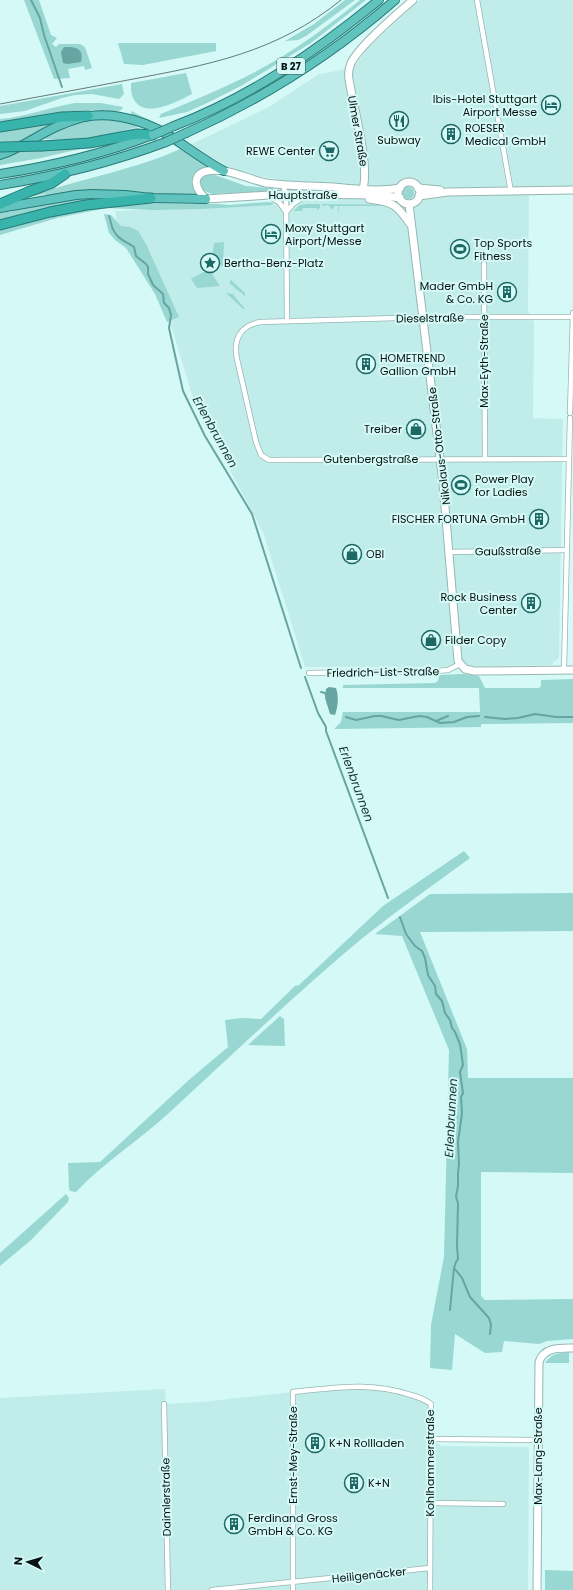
<svg xmlns="http://www.w3.org/2000/svg" width="573" height="1590" viewBox="0 0 573 1590" font-family="Poppins,sans-serif">
<style>
.built{fill:#c0ede9}
.green{fill:#98d7d2}
.water{fill:#66a5a1}
.lines{fill:none;stroke-linecap:round;stroke-linejoin:round}
.stream{stroke:#66a5a1;stroke-width:2}
.minor-casing{stroke:#95b7b4;stroke-width:6}
.secondary-casing{stroke:#95b7b4;stroke-width:9}
.trunk-casing{stroke:#267b77;stroke-width:10}
.motorway-casing{stroke:#267b77;stroke-width:11}
.minor{stroke:#fff;stroke-width:4.5}
.secondary{stroke:#fff;stroke-width:7}
.trunk{stroke:#60c3be;stroke-width:8}
.motorway{stroke:#38b4ad;stroke-width:9}
.tram{stroke:#637a78;stroke-width:1}
.trunk-bridge-casing{stroke:#267b77;stroke-width:10;stroke-linecap:butt}
.motorway-bridge-casing{stroke:#267b77;stroke-width:11;stroke-linecap:butt}
.trunk-bridge{stroke:#60c3be;stroke-width:8}
.motorway-bridge{stroke:#38b4ad;stroke-width:9}
.labels{text-anchor:middle;stroke-width:4;stroke-linejoin:round;paint-order:stroke}
.shield{fill:#d5f9f6;stroke:#445756;stroke-width:1}
.shield-label{font-size:10px;font-weight:bold;fill:#061212}
.poi-label{font-size:11px;fill:#061212;stroke:#d5f9f6;text-anchor:start}
.street-label{font-size:11px;fill:#061212;stroke:#d5f9f6}
.water-label{font-size:12px;font-style:italic;fill:#163634;stroke:#d5f9f6}
</style>
<rect width="100%" height="100%" fill="#d5f9f6"/>
<g class="built">
<path d="M420 0H573V186H529L528 311 534 323 533 418 563 419 559 658 551 665 444 667H305L263 532 217 446 192 395 164 302 117 222 115 211 276 204 277 179 251 175 228 167 190 145 269 107 319 74 353 68 370 46Z"/>
<path d="M382 1387 431 1404V1439L441 1446 529 1447 528 1590H0V1398L165 1389 166 1404 202 1402 293 1392Z"/>
</g>
<g class="green">
<path d="M24 0H39L51 35 57 38 52 44 56 47 59 44H80L85 47 92 68 85 70 84 66 68 69 70 78 54 79Z"/>
<path d="M345 0H355L306 36 298 40 285 41 314 24Z"/>
<path d="M360 0H366L311 43 241 86 207 103 187 112 159 118 161 114C199 98 237 83 273 62 304 44 333 22 360 0Z"/>
<path d="M216 43V51L143 65 124 64 118 43Z"/>
<path d="M186 73 192 94C176 102 141 122 132 95 131 92 131 87 131 83Z"/>
<path d="M122 84 124 94 119 99 92 94 75 95 62 98 25 111 0 114V106Z"/>
<path d="M75 103H101L123 107 122 109C117 115 98 110 89 110 60 111 29 119 0 124V119C26 117 50 107 75 103Z"/>
<path d="M131 111 151 121 149 122 134 117 131 113Z"/>
<path d="M56 120V123L43 129 25 141H0V130Z"/>
<path d="M89 120C101 120 130 118 138 127L118 132V134L94 138 77 140 38 139C54 129 71 124 89 120Z"/>
<path d="M79 147 80 149 41 158 0 165V158L16 152Z"/>
<path d="M180 149 209 167 194 178 193 183 197 195 141 193 47 197 46 194 28 197C78 179 132 171 180 149Z"/>
<path d="M207 175H215L246 186 271 188H274L273 191 213 194C205 192 198 189 201 179Z"/>
<circle cx="408" cy="193" r="6"/>
<path d="M98 197 100 200 59 206 0 220V213L14 211 15 208 68 199Z"/>
<path d="M267 202 274 203 272 205 200 209 153 210 107 208 57 218 0 235V227L58 213 140 203 218 204 229 205Z"/>
<path d="M308 204H320V208L317 210V208H303L302 211H293L300 205Z"/>
<path d="M322 204C343 205 363 203 384 206H339L338 215V206H334L333 210 328 205 322 206Z"/>
<path d="M104 214 111 215 121 226 130 227 138 231 146 244 179 317 167 322 155 294 126 248 115 240 109 233Z"/>
<path d="M224 242 223 267 212 259 214 243Z"/>
<path d="M209 269 220 286 197 288 191 279Z"/>
<path d="M230 279 245 293V296L230 284Z"/>
<path d="M226 293 233 294 245 309H243Z"/>
<path d="M463 674 479 676 485 688H539L541 686V680L573 679V723L481 724V727L334 729 341 722 343 712H480L479 688H343V685L435 683 438 681 439 675Z"/>
<path d="M464 851 470 858C428 889 386 918 347 951 286 1003 229 1058 170 1112 140 1140 104 1162 76 1192L70 1191 69 1188 68 1163 100 1162 190 1079 228 1047 225 1020 242 1018 261 1019 296 985 298 986 383 906Z"/>
<path d="M573 893V931L420 932 467 1049 468 1078H573V1173L481 1172V1296L485 1300 573 1299V1339L547 1341 539 1344 504 1341 502 1352 485 1353 455 1334 452 1370 430 1368 431 1325 444 1257 449 1050 402 936 375 934 430 894Z"/>
<path d="M280 1016 284 1019 285 1046 248 1045Z"/>
<path d="M66 1194 69 1198 68 1202 31 1240 0 1266V1253Z"/>
<path d="M569 1352V1363H545C550 1354 559 1353 569 1352Z"/>
<path d="M545 1570 573 1571V1590H545Z"/>
</g>
<g class="water">
<path d="M64 47C75 47 84 47 81 62L68 64 63 63 61 52Z"/>
<path d="M329 687 336 688C339 696 338 707 335 715L330 714 325 698 326 689Z"/>
</g>
<g class="lines">
<g class="stream">
<path d="M31 0 40 18 44 35 62 87"/>
<path d="M109 216C111 221 111 227 114 231 117 239 127 242 134 247L136 256 146 264 148 267V274L153 285 163 294 164 303 169 308 171 315 169 328 183 391 205 436 252 514 301 668"/>
<path d="M305 677 318 713 326 727V731L388 898"/>
<path d="M321 692 325 693 326 695"/>
<path d="M346 717 356 720 375 716H381L399 720 419 716 427 717 440 723 454 722 467 717 479 716"/>
<path d="M485 717 505 719 518 718 535 714 556 717H573"/>
<path d="M436 721 448 716"/>
<path d="M400 917 406 934 415 946 422 951 425 958 428 975 435 986 436 994 442 1001 445 1013 450 1020 452 1028 455 1032 460 1044 463 1065 460 1072 463 1093 461 1097 462 1113 458 1142 459 1164 458 1173V1186L456 1197 458 1203 457 1246 458 1259 456 1262 454 1268 450 1310"/>
<path d="M455 1269 462 1278 470 1297 489 1318 491 1325 490 1334"/>
</g>
<g class="minor-casing">
<g id="minor">
<path d="M477 0 511 192"/>
<path d="M283 185 286 194 287 321"/>
<path d="M268 196 279 202 286 212"/>
<path d="M286 212 294 203 307 195"/>
<path d="M484 264 485 459"/>
<path d="M570 413 573 313"/>
<path d="M569 459 269 460 261 455 256 442 237 359C233 340 240 325 261 322L431 317H573"/>
<path d="M449 552 567 550"/>
<path d="M564 670 570 418"/>
<path d="M309 673 437 671 448 670 460 664"/>
<path d="M164 1404 168 1590"/>
<path d="M431 1439 538 1440"/>
<path d="M430 1503 503 1504"/>
<path d="M212 1590 430 1568"/>
<path d="M293 1590V1392C335 1388 369 1381 411 1395 418 1397 425 1399 431 1404L430 1590"/>
</g>
</g>
<g class="secondary-casing">
<g id="secondary">
<circle cx="409" cy="193" r="11"/>
<path d="M418 188 440 190"/>
<path d="M361 193C373 175 352 102 349 79 348 74 349 68 351 63 360 45 397 14 413 0"/>
<path d="M419 196 447 192 573 190"/>
<path d="M400 198 379 195 286 194 206 199C197 191 189 175 207 171 226 167 247 179 266 183 288 186 311 186 333 187 354 189 378 192 400 188"/>
<path d="M369 199C394 202 397 205 410 224"/>
<path d="M409 204 443 483 458 661 465 669 474 671 573 670"/>
<path d="M537 1590 539 1362C544 1347 560 1348 573 1348"/>
</g>
</g>
<g class="trunk-casing">
<g id="trunk">
<path d="M174 126C250 97 317 51 379 0"/>
<path d="M186 133C262 99 332 55 395 0"/>
<path d="M0 155C23 148 41 132 63 124 71 121 80 117 89 116 119 112 151 123 176 140 192 151 207 162 224 171"/>
<path d="M0 174C52 166 103 154 152 135"/>
<path d="M0 185C57 176 112 162 166 142"/>
<path d="M0 208 76 195 92 194 125 195 151 198 206 199"/>
</g>
</g>
<g class="motorway-casing">
<g id="motorway">
<path d="M0 127 62 117 88 116"/>
<path d="M42 146 89 143 137 134 153 135"/>
<path d="M0 204 28 192 52 183 65 174"/>
<path d="M0 225 50 212 86 205 151 198"/>
</g>
</g>
<use href="#minor" class="minor"/>
<use href="#secondary" class="secondary"/>
<use href="#trunk" class="trunk"/>
<use href="#motorway" class="motorway"/>
<path class="tram" d="M0 104C43 96 86 88 128 80 208 65 276 53 341 0"/>
<g class="trunk-bridge-casing">
<g id="trunk-bridge">
<path d="M153 135 174 126"/>
<path d="M166 142 186 133"/>
</g>
</g>
<g class="motorway-bridge-casing">
<path id="motorway-bridge" d="M0 147 42 146"/>
</g>
<use href="#trunk-bridge" class="trunk-bridge"/>
<use href="#motorway-bridge" class="motorway-bridge"/>
</g>
<defs>
<g id="hotel-ring" transform="scale(1)"><circle r="9.5" fill="#d5f9f6" stroke="#1c6864" stroke-width="1.5"/><path d="M-6-4.5h1.5V1H6V5H4.5V3h-9V5H-6ZM-4 0a1.8 1.8 0 1 1 3.6 0ZM.5 0V-2.5h3Q6-2.5 6 0Z" fill="#1c6864"/></g>
<g id="restaurant-ring" transform="scale(1)"><circle r="9.5" fill="#d5f9f6" stroke="#1c6864" stroke-width="1.5"/><path d="M-5-6h1v4h1v-4h1v4h1v-4h1v5L-1.5 .5V6h-2V.5L-5-1ZM5-6V6H3V1.5H1.5Q1.5-4 5-6Z" fill="#1c6864"/></g>
<g id="building-ring" transform="scale(1)"><circle r="9.5" fill="#d5f9f6" stroke="#1c6864" stroke-width="1.5"/><path d="M-4-6H4V6H1V3H-1V6H-4ZM-2.5-4.3h1.7v1.8h-1.7ZM.8-4.3h1.7v1.8H.8ZM-2.5-1h1.7V.8h-1.7ZM.8-1h1.7V.8H.8Z" fill="#1c6864"/></g>
<g id="supermarket-ring" transform="scale(1)"><circle r="9.5" fill="#d5f9f6" stroke="#1c6864" stroke-width="1.5"/><path d="M-6-5.5h2.5l.6 2H6L4.5 2H-2.5L-4.4-4H-6ZM-1.5 3.2a1.3 1.3 0 1 0 .1 0ZM3 3.2a1.3 1.3 0 1 0 .1 0Z" fill="#1c6864"/></g>
<g id="stadium-ring" transform="scale(1)"><circle r="9.5" fill="#d5f9f6" stroke="#1c6864" stroke-width="1.5"/><path d="M0-5a6.5 5 0 1 0 0 10a6.5 5 0 1 0 0-10ZM-3.5-1.8h7v3.6h-7Z" fill="#1c6864"/></g>
<g id="sight-ring" transform="scale(1)"><circle r="9.5" fill="#d5f9f6" stroke="#1c6864" stroke-width="1.5"/><path d="M0-6L1.8-2.2L6-1.7L2.9 1.2L3.7 5.4L0 3.3L-3.7 5.4L-2.9 1.2L-6-1.7L-1.8-2.2Z" fill="#1c6864"/></g>
<g id="shop-ring" transform="scale(1)"><circle r="9.5" fill="#d5f9f6" stroke="#1c6864" stroke-width="1.5"/><path d="M-5-2.5h2.3a2.7 3.5 0 0 1 5.4 0H5L5.5 6h-11ZM-1.5-2.5h3a1.5 2.3 0 0 0-3 0Z" fill="#1c6864"/></g>
</defs>
<g fill-rule="evenodd">
<use href="#hotel-ring" x="551" y="105"/>
<use href="#restaurant-ring" x="399" y="121"/>
<use href="#building-ring" x="451" y="134"/>
<use href="#supermarket-ring" x="329" y="151"/>
<use href="#hotel-ring" x="271" y="234"/>
<use href="#stadium-ring" x="460" y="249"/>
<use href="#sight-ring" x="210" y="263"/>
<use href="#building-ring" x="507" y="292"/>
<use href="#building-ring" x="366" y="364"/>
<use href="#shop-ring" x="416" y="429"/>
<use href="#stadium-ring" x="461" y="485"/>
<use href="#building-ring" x="539" y="519"/>
<use href="#shop-ring" x="352" y="554"/>
<use href="#building-ring" x="531" y="603"/>
<use href="#shop-ring" x="431" y="640"/>
<use href="#building-ring" x="315" y="1443"/>
<use href="#building-ring" x="354" y="1483"/>
<use href="#building-ring" x="234" y="1524"/>
</g>
<g class="labels">
<rect class="shield" x="277" y="58" width="28" height="16" rx="3"/>
<g class="shield-label">
<text x="291" y="70">B 27</text>
</g>
<g class="poi-label">
<text x="537" y="103" text-anchor="end">Ibis-Hotel Stuttgart<tspan x="537" dy="13">Airport Messe</tspan></text>
<text x="465" y="132">ROESER<tspan x="465" dy="13">Medical GmbH</tspan></text>
<text x="399" y="144" text-anchor="middle">Subway</text>
<text x="315" y="155" text-anchor="end">REWE Center</text>
<text x="285" y="232">Moxy Stuttgart<tspan x="285" dy="13">Airport/Messe</tspan></text>
<text x="474" y="247">Top Sports<tspan x="474" dy="13">Fitness</tspan></text>
<text x="224" y="267">Bertha-Benz-Platz</text>
<text x="493" y="290" text-anchor="end">Mader GmbH<tspan x="493" dy="13">&amp; Co. KG</tspan></text>
<text x="380" y="362">HOMETREND<tspan x="380" dy="13">Gallion GmbH</tspan></text>
<text x="402" y="433" text-anchor="end">Treiber</text>
<text x="475" y="483">Power Play<tspan x="475" dy="13">for Ladies</tspan></text>
<text x="525" y="523" text-anchor="end">FISCHER FORTUNA GmbH</text>
<text x="366" y="558">OBI</text>
<text x="517" y="601" text-anchor="end">Rock Business<tspan x="517" dy="13">Center</tspan></text>
<text x="445" y="644">Filder Copy</text>
<text x="329" y="1447">K+N Rollladen</text>
<text x="368" y="1487">K+N</text>
<text x="248" y="1522">Ferdinand Gross<tspan x="248" dy="13">GmbH &amp; Co. KG</tspan></text>
</g>
<g class="street-label">
<text transform="translate(358 131) rotate(80)" y="4">Ulmer Straße</text>
<text x="303" y="199">Hauptstraße</text>
<text transform="translate(430 318) rotate(-1)" y="4">Dieselstraße</text>
<text transform="translate(484 361) rotate(-90)" y="4">Max-Eyth-Straße</text>
<text transform="translate(439 446) rotate(-97)" y="4">Nikolaus-Otto-Straße</text>
<text x="371" y="463">Gutenbergstraße</text>
<text transform="translate(508 551) rotate(-1)" y="4">Gaußstraße</text>
<text transform="translate(383 672) rotate(-1)" y="4">Friedrich-List-Straße</text>
<text transform="translate(293 1455) rotate(-90)" y="4">Ernst-Mey-Straße</text>
<text transform="translate(538 1456) rotate(-90)" y="4">Max-Lang-Straße</text>
<text transform="translate(430 1463) rotate(-90)" y="4">Kohlhammerstraße</text>
<text transform="translate(166 1497) rotate(-91)" y="4">Daimlerstraße</text>
<text transform="translate(369 1575) rotate(-6)" y="4">Heiligenäcker</text>
</g>
<g class="water-label">
<text transform="translate(215 432) rotate(61)" y="4">Erlenbrunnen</text>
<text transform="translate(356 784) rotate(70)" y="4">Erlenbrunnen</text>
<text transform="translate(451 1118) rotate(-87)" y="4">Erlenbrunnen</text>
</g>
</g>
<g transform="translate(28 1562) rotate(275)" stroke="#d5f9f6" stroke-width="3" paint-order="stroke">
<path d="M0-3L7 15L0 10L-7 15Z" fill="#061212"/>
<text y="-6" font-size="11" font-weight="bold" text-anchor="middle" fill="#061212">N</text>
</g>
</svg>
